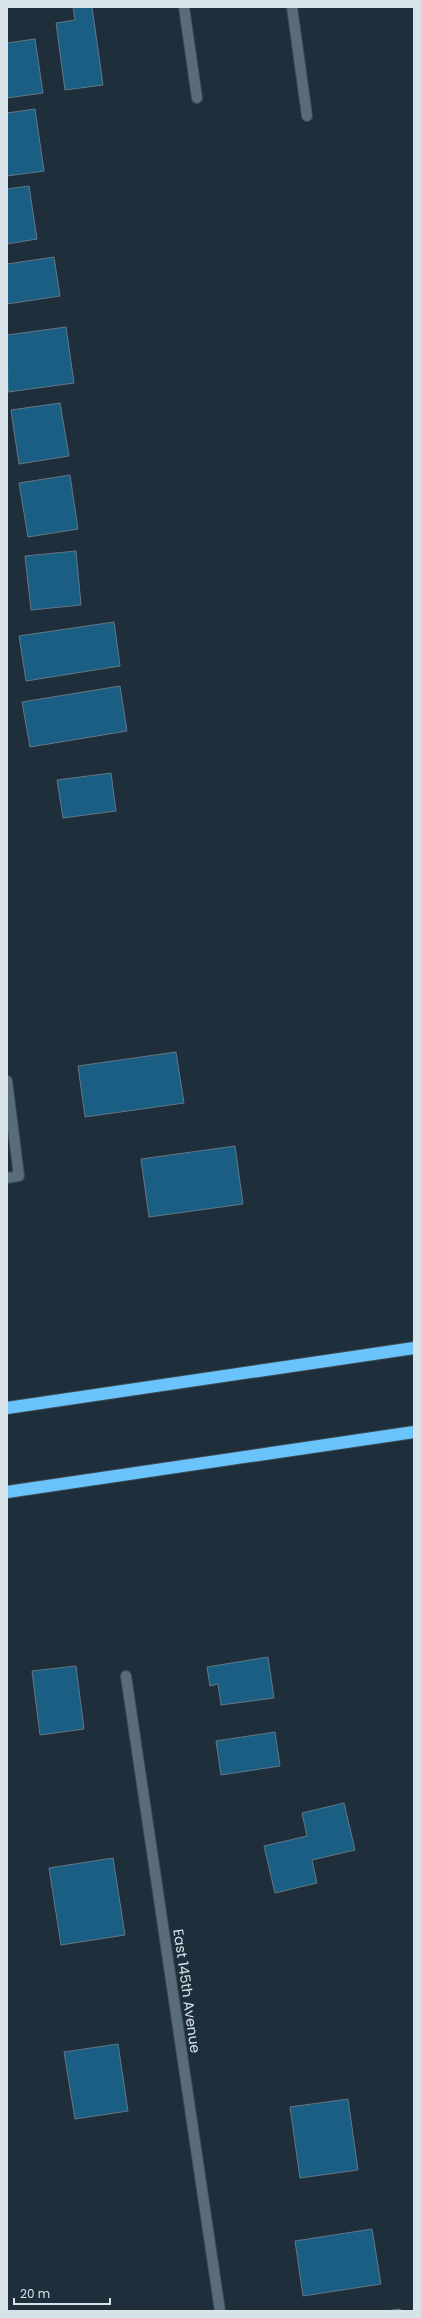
<svg xmlns="http://www.w3.org/2000/svg" width="421" height="2318" viewBox="0 0 421 2318" font-family="Poppins,sans-serif">
<style>
.building{fill:#1a5e84;stroke:#637784}
.lines{fill:none;stroke-linecap:round;stroke-linejoin:round}
.minor-casing{stroke:#3c4c56;stroke-width:12}
.highway-casing{stroke:#3c4c56;stroke-width:14}
.minor{stroke:#586c79;stroke-width:10}
.highway{stroke:#6ac3fa;stroke-width:12}
.labels{text-anchor:middle;stroke-width:4;stroke-linejoin:round;paint-order:stroke}
.street-label{font-size:14px;fill:#d7e2e9;stroke:#1e2f3b}
</style>
<rect width="100%" height="100%" fill="#1e2f3b"/>
<g class="building">
<path d="M73 7H92L103 85 65 90 56 23 75 20Z"/>
<path d="M35 39 43 93 7 98V43Z"/>
<path d="M35 109 44 171 7 176V113Z"/>
<path d="M29 186 37 239 7 244V189Z"/>
<path d="M54 257 60 296 7 304V264Z"/>
<path d="M66 327 74 383 8 392 7 335Z"/>
<path d="M60 403 69 456 19 464 11 410Z"/>
<path d="M70 475 78 529 28 537 19 483Z"/>
<path d="M76 551 81 605 31 610 25 556Z"/>
<path d="M114 622 120 666 26 681 19 636Z"/>
<path d="M120 686 127 731 30 747 22 702Z"/>
<path d="M111 773 116 811 63 818 57 780Z"/>
<path d="M176 1052 184 1103 85 1117 78 1066Z"/>
<path d="M235 1146 243 1204 149 1217 141 1159Z"/>
<path d="M268 1657 274 1698 221 1705 218 1684 210 1686 207 1667Z"/>
<path d="M76 1666 84 1729 40 1735 32 1671Z"/>
<path d="M275 1732 280 1766 221 1775 216 1741Z"/>
<path d="M344 1803 355 1850 312 1860 317 1883 275 1893 264 1846 307 1836 302 1813Z"/>
<path d="M113 1858 125 1935 61 1945 49 1868Z"/>
<path d="M118 2044 128 2111 75 2119 64 2052Z"/>
<path d="M348 2099 358 2170 300 2178 290 2107Z"/>
<path d="M372 2229 381 2284 303 2296 295 2241Z"/>
<path d="M400 2309 401 2311H386Z"/>
</g>
<g class="lines">
<g class="minor-casing">
<g id="minor">
<path d="M184 7 197 98"/>
<path d="M292 7 307 116"/>
<path d="M7 1081 19 1176 7 1178"/>
<path d="M126 1676 220 2311"/>
</g>
</g>
<g class="highway-casing">
<g id="highway">
<path d="M7 1408 414 1348"/>
<path d="M7 1492 414 1432"/>
</g>
</g>
<use href="#minor" class="minor"/>
<use href="#highway" class="highway"/>
</g>
<g class="labels">
<g class="street-label">
<text transform="translate(187 1991) rotate(82)" y="5">East 145th Avenue</text>
</g>
</g>
<rect width="421" height="2318" fill="none" stroke="#d7e2e9" stroke-width="16"/>
<path d="M14 2298v6h96v-6" fill="none" stroke="#d7e2e9" stroke-width="2"/>
<text x="20" y="2298" font-size="12" fill="#d7e2e9" stroke="#1e2f3b" stroke-width="3" paint-order="stroke">20 m</text>
</svg>
